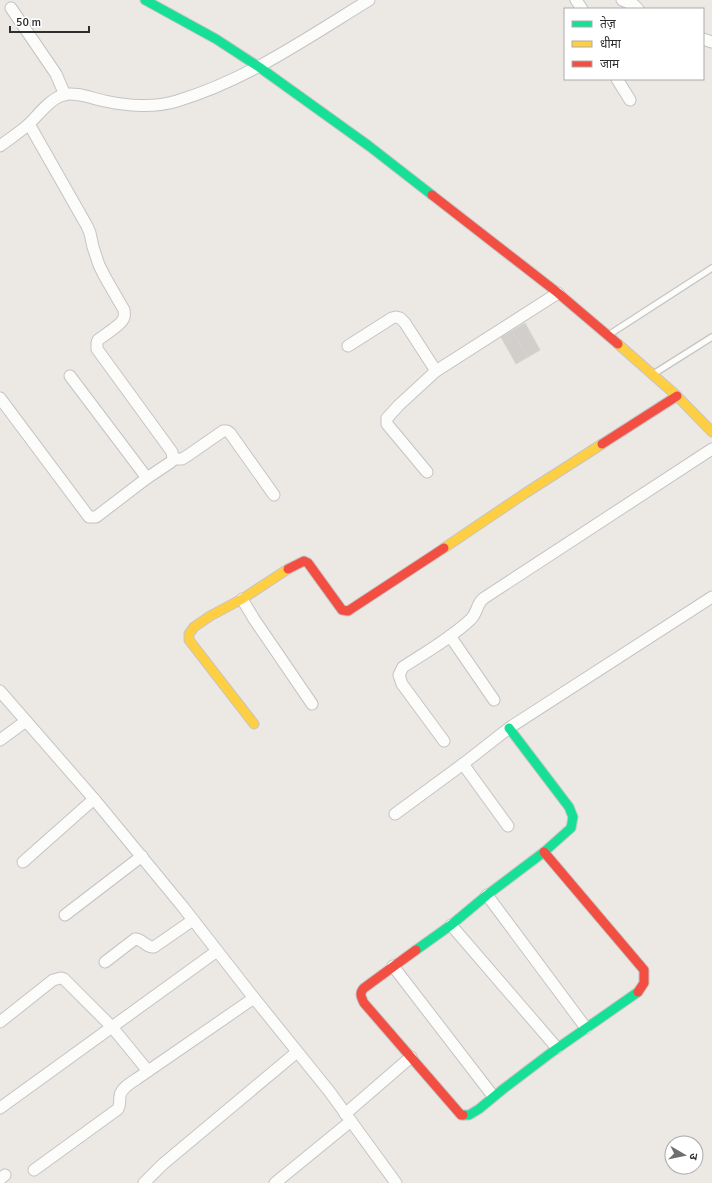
<svg xmlns="http://www.w3.org/2000/svg" width="712" height="1183" viewBox="0 0 712 1183" font-family="Signika,'Noto Sans Devanagari',sans-serif">
<style>
.building{fill:#d1cecb;stroke:#d7d4d0}
.lines{fill:none;stroke-linecap:round;stroke-linejoin:round}
.lane-casing{stroke:#c5c4c5;stroke-width:8}
.street-casing{stroke:#c5c4c5;stroke-width:13}
.fast-casing{stroke:#c5c4c5;stroke-width:11}
.slow-casing{stroke:#c5c4c5;stroke-width:11}
.jam-casing{stroke:#c5c4c5;stroke-width:11}
.lane{stroke:#fcfcfb;stroke-width:5.5}
.street{stroke:#fcfcfb;stroke-width:11}
.fast{stroke:#16e098;stroke-width:9}
.slow{stroke:#ffcf43;stroke-width:9}
.jam{stroke:#f24e42;stroke-width:9}
</style>
<rect width="100%" height="100%" fill="#ece8e4"/>
<g class="building">
<path d="M525 323 540 350 528 357 512 331Z"/>
<path d="M512 331 528 357 516 364 501 337Z"/>
</g>
<g class="lines">
<g class="lane-casing">
<g id="lane">
<path d="M610 334 712 268"/>
<path d="M655 373 712 337"/>
</g>
</g>
<g class="street-casing">
<g id="street">
<path d="M576 0 582 9"/>
<path d="M622 0 634 5 638 9"/>
<path d="M11 8 56 74 65 95"/>
<path d="M703 39 712 42"/>
<path d="M617 79 630 100"/>
<path d="M0 146C9 139 20 132 29 124 39 114 49 100 63 95 74 91 94 99 105 101 127 106 155 108 177 101 247 80 307 38 369 0"/>
<path d="M348 346 392 318 396 317 400 318 405 323 436 371"/>
<path d="M70 376 147 478"/>
<path d="M0 398 89 517H96L147 478 171 462 173 459 172 452 97 349V343L98 340C104 335 123 324 124 317 125 315 124 312 124 310L105 277 99 265 93 247 90 233 87 226 29 124"/>
<path d="M173 459H182L187 456 223 431H227L230 433 274 495"/>
<path d="M427 472 387 424V418L389 416 399 405 436 371 558 293"/>
<path d="M242 599 254 619 312 704"/>
<path d="M450 636 494 700"/>
<path d="M0 691 94 799 183 907 254 998 329 1091 396 1183"/>
<path d="M0 740 26 721"/>
<path d="M444 741 402 684 399 675 403 667C426 652 451 638 471 619 478 612 476 604 484 598L712 449"/>
<path d="M463 764 508 826"/>
<path d="M395 814 463 764 509 728 712 597"/>
<path d="M23 862 94 799"/>
<path d="M487 895 586 1028"/>
<path d="M65 915 142 856"/>
<path d="M451 925 557 1048"/>
<path d="M105 962 135 939C143 939 146 948 154 947L193 920"/>
<path d="M393 966 493 1096"/>
<path d="M0 1022 53 980 61 978 64 979 112 1027 148 1071"/>
<path d="M0 1108 217 951"/>
<path d="M345 1114 411 1057"/>
<path d="M34 1170 118 1109C121 1104 119 1101 120 1096 121 1088 132 1082 138 1078L254 998"/>
<path d="M0 1179 5 1175"/>
<path d="M144 1183 163 1164 297 1052"/>
<path d="M275 1183 351 1121"/>
</g>
</g>
<g class="fast-casing">
<g id="fast">
<path d="M145 0 216 39 259 67 369 146 432 195"/>
<path d="M416 950 451 925 487 895 544 852 571 828 573 817 569 807 509 728"/>
<path d="M463 1115H469L479 1109 502 1090 552 1052 638 992"/>
</g>
</g>
<g class="slow-casing">
<g id="slow">
<path d="M618 344 677 396 712 432"/>
<path d="M444 548 524 494 602 444"/>
<path d="M254 724 189 640V634L194 627 210 616 242 599 288 569"/>
</g>
</g>
<g class="jam-casing">
<g id="jam">
<path d="M432 195 558 293 618 344"/>
<path d="M602 444 677 396"/>
<path d="M288 569 304 561 308 563 342 610 348 611 444 548"/>
<path d="M544 852 644 970V983L638 992"/>
<path d="M416 950 364 988C359 993 361 997 364 1003L461 1115H463"/>
</g>
</g>
<use href="#lane" class="lane"/>
<use href="#street" class="street"/>
<use href="#fast" class="fast"/>
<use href="#slow" class="slow"/>
<use href="#jam" class="jam"/>
</g>
<rect x="564" y="8" width="140" height="72" fill="#ffffff" stroke="#ababab"/>
<rect x="572" y="21" width="20" height="6" fill="#16e098" stroke="#ababab"/>
<text x="600" y="28" font-size="12" fill="#2e2e2e">तेज़</text>
<rect x="572" y="41" width="20" height="6" fill="#ffcf43" stroke="#ababab"/>
<text x="600" y="48" font-size="12" fill="#2e2e2e">धीमा</text>
<rect x="572" y="61" width="20" height="6" fill="#f24e42" stroke="#ababab"/>
<text x="600" y="68" font-size="12" fill="#2e2e2e">जाम</text>
<g transform="translate(684 1155) rotate(99)"><circle r="19" fill="#ffffff" stroke="#ababab"/>
<path d="M0-3L7 15L0 10L-7 15Z" fill="#706f6e"/>
<text y="-6" font-size="11" font-weight="bold" text-anchor="middle" fill="#2e2e2e">उ</text>
</g>
<path d="M10 26v6h79v-6" fill="none" stroke="#2e2e2e" stroke-width="2"/>
<text x="16" y="26" font-size="12" fill="#2e2e2e" stroke="#ffffff" stroke-width="3" paint-order="stroke">50 m</text>
</svg>
